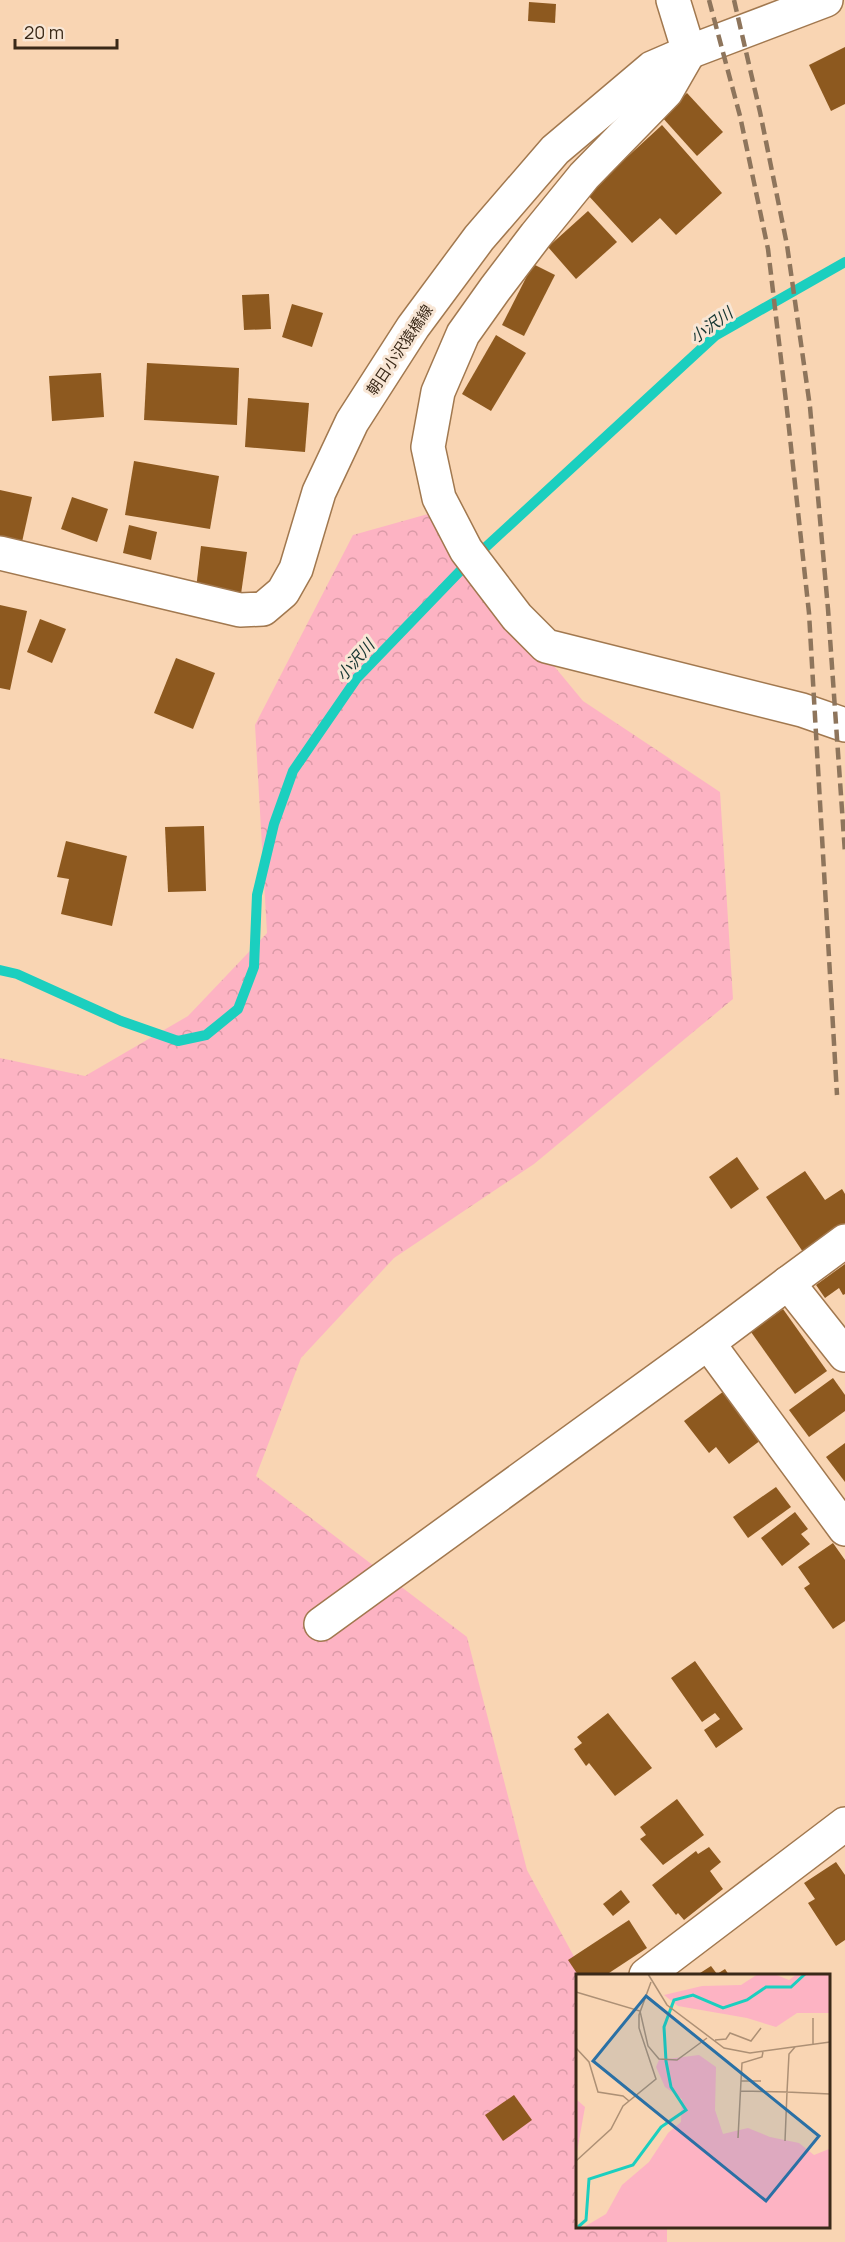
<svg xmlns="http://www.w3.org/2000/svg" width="845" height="2242" viewBox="0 0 845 2242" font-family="Manrope,'Noto Sans JP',sans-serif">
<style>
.forest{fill:url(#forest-crowns)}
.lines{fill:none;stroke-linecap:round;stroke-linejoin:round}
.stream{stroke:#1bcfbf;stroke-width:10}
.building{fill:#8d591f}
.minor-casing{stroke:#a1784f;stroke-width:36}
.major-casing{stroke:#a1784f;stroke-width:36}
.minor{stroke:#fff;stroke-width:33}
.major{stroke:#fff;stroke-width:33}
.rail{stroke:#8e755c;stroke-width:4.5;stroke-dasharray:12 6;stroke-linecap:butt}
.labels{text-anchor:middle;stroke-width:6;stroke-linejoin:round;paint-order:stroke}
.street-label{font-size:15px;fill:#3a2918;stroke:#f8e6d5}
.water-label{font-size:16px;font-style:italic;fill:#153531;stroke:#f8e6d5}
.inset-river{fill:none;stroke:#1bcfbf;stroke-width:3}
.inset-road{fill:none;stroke:#ad9075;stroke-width:1.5}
.view{fill:#2a70a5;fill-opacity:0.15;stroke:#2a70a5;stroke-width:3}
.inset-edge{fill:none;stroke:#3a2918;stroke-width:3}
</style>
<defs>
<pattern id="forest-crowns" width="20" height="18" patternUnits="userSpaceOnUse" patternTransform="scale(1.5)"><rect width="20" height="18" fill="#fdb3c3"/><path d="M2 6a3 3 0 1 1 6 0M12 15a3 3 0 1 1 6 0" fill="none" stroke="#da9aa7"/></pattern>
</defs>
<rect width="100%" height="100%" fill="#f9d5b3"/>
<path class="forest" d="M428 514 583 701 720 792 733 999 534 1164 394 1258 301 1358 256 1476 467 1637 527 1870 584 1975H578V2226H667V2242H0V1058L85 1076 188 1016 267 933 255 725 353 535Z"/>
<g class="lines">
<path class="stream" d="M0 970 17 974 121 1021 178 1041 206 1035 238 1009 254 967 257 895 274 824 293 771 357 678 462 569 715 336 845 262"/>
</g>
<g class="building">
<path d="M529 2 556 4 555 23 528 21Z"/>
<path d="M845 47V104L831 111 809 65Z"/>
<path d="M687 93 723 132 697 156 661 116Z"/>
<path d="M662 125 722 193 676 235 660 218 632 243 587 194Z"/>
<path d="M588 211 617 242 576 279 548 247Z"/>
<path d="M533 264 555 275 524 336 502 325Z"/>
<path d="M269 294 271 329 244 330 242 295Z"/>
<path d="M292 304 323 313 312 347 282 337Z"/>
<path d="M496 335 526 353 491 411 462 394Z"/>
<path d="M147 363 239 368 237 425 144 420Z"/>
<path d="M101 373 104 417 52 421 49 376Z"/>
<path d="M248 398 309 403 305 452 245 447Z"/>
<path d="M134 461 219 476 210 529 125 515Z"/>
<path d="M0 490 32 497 20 551 0 547Z"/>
<path d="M72 497 108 509 97 542 61 529Z"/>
<path d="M129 525 157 532 151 560 123 553Z"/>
<path d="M201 546 247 552 241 594 196 589Z"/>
<path d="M0 605 27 611 10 690 0 688Z"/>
<path d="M40 619 66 629 52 663 27 652Z"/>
<path d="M176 658 215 673 193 729 154 713Z"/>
<path d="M204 826 206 891 168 892 165 827Z"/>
<path d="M66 841 127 856 112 926 61 914 69 879 57 877Z"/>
<path d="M737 1157 759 1189 731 1209 709 1177Z"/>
<path d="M805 1171 825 1200 842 1189 845 1194V1223L803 1252 766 1197Z"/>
<path d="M845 1264V1294L843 1295 839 1288 825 1298 816 1285Z"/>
<path d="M783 1309 827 1371 795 1394 751 1332Z"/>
<path d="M833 1378 845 1395V1411L809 1437 789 1410Z"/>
<path d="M724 1391 761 1440 729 1464 716 1447 709 1453 684 1421Z"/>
<path d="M845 1443V1482L826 1457Z"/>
<path d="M776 1487 791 1507 748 1538 733 1517Z"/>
<path d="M795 1512 808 1529 801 1534 810 1544 782 1566 761 1538Z"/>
<path d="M833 1543 845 1560V1621L833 1629 804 1588 810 1584 798 1567Z"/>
<path d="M695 1661 743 1729 716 1748 704 1730 720 1719 715 1713 702 1722 671 1678Z"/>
<path d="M608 1713 652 1768 615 1796 589 1763 586 1766 574 1749 582 1743 577 1737Z"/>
<path d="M677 1799 704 1835 663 1865 640 1839 646 1835 640 1827Z"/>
<path d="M709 1847 721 1862 710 1871 723 1889 684 1920 678 1913 676 1915 652 1885 696 1851 698 1854Z"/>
<path d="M836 1862 845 1875V1940L836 1946 808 1903 815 1899 804 1883Z"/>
<path d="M621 1890 630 1902 613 1916 603 1904Z"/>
<path d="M629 1920 647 1948 606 1975H578L568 1960Z"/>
<path d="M711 1966 717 1974 725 1969 729 1975H697Z"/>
<path d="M514 2095 532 2120 503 2141 485 2115Z"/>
</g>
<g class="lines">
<g class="minor-casing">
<g id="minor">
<path d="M673 0 689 52 666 92 584 176 536 235 495 289 463 334 438 392 428 447 439 498 466 550 517 617 546 646 802 710 845 725"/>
<path d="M788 1283 845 1241"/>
<path d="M708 1343 845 1529"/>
<path d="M321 1624 708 1343 788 1283 845 1355"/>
<path d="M646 1975 845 1824"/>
</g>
</g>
<g class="major-casing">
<path id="major" d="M0 553 240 610 263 609 283 592 296 569 319 492 352 422 413 327 479 238 555 150 652 68 689 52 826 0"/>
</g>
<use href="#minor" class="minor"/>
<use href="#major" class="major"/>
<g class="rail">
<path d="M709 0 740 116 768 249 787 410 809 613 837 1095"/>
<path d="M734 0 760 112 787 245 810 407 828 609 845 853"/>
</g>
</g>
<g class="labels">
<g class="street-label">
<text transform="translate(400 350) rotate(-56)" y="5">朝日小沢猿橋線</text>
</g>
<g class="water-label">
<text transform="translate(711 325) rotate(-36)" y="6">小沢川</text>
<text transform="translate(355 660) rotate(-49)" y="6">小沢川</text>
</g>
</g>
<g transform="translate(576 1974)">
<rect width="254" height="254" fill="#f9d5b3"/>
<path d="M182 0H198L213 6 221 0H253V39H221L200 53 171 44 102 32 88 21 126 12 165 11ZM123 81 140 93 139 136 147 160 172 154 194 163 223 169 238 181 253 175V253H8L30 240 46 211 73 188 92 159 105 148 106 125 89 113 80 93 83 86ZM0 125 9 133 0 183Z" fill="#fdb3c3"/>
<path class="inset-river" d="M2 253 10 246 13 205 57 191 85 153 110 136 95 113 90 87 88 53 98 26 117 21 147 34 171 26 190 13H215L229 0"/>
<path class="inset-road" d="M72 0 91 31 148 74 174 79 254 68M0 18 64 37 72 72 83 85 101 86 131 64M139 66 150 65 154 59 175 67 185 54M237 70V44M219 73 213 80 211 118 254 120M0 74 13 88 22 118 47 122 53 127M165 107 166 89 186 83 187 78M165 117 211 118 209 167M162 164 165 107H185M0 187 35 155 47 132 80 105 63 54V41L75 8"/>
<path class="view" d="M70 22 243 162 190 227 17 87Z"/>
<rect width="254" height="254" class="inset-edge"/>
</g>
<path d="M15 39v9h102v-9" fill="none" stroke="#3a2918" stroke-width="3"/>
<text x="24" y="39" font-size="18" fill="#3a2918" stroke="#f8e6d5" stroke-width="4.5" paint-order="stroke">20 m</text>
</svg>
